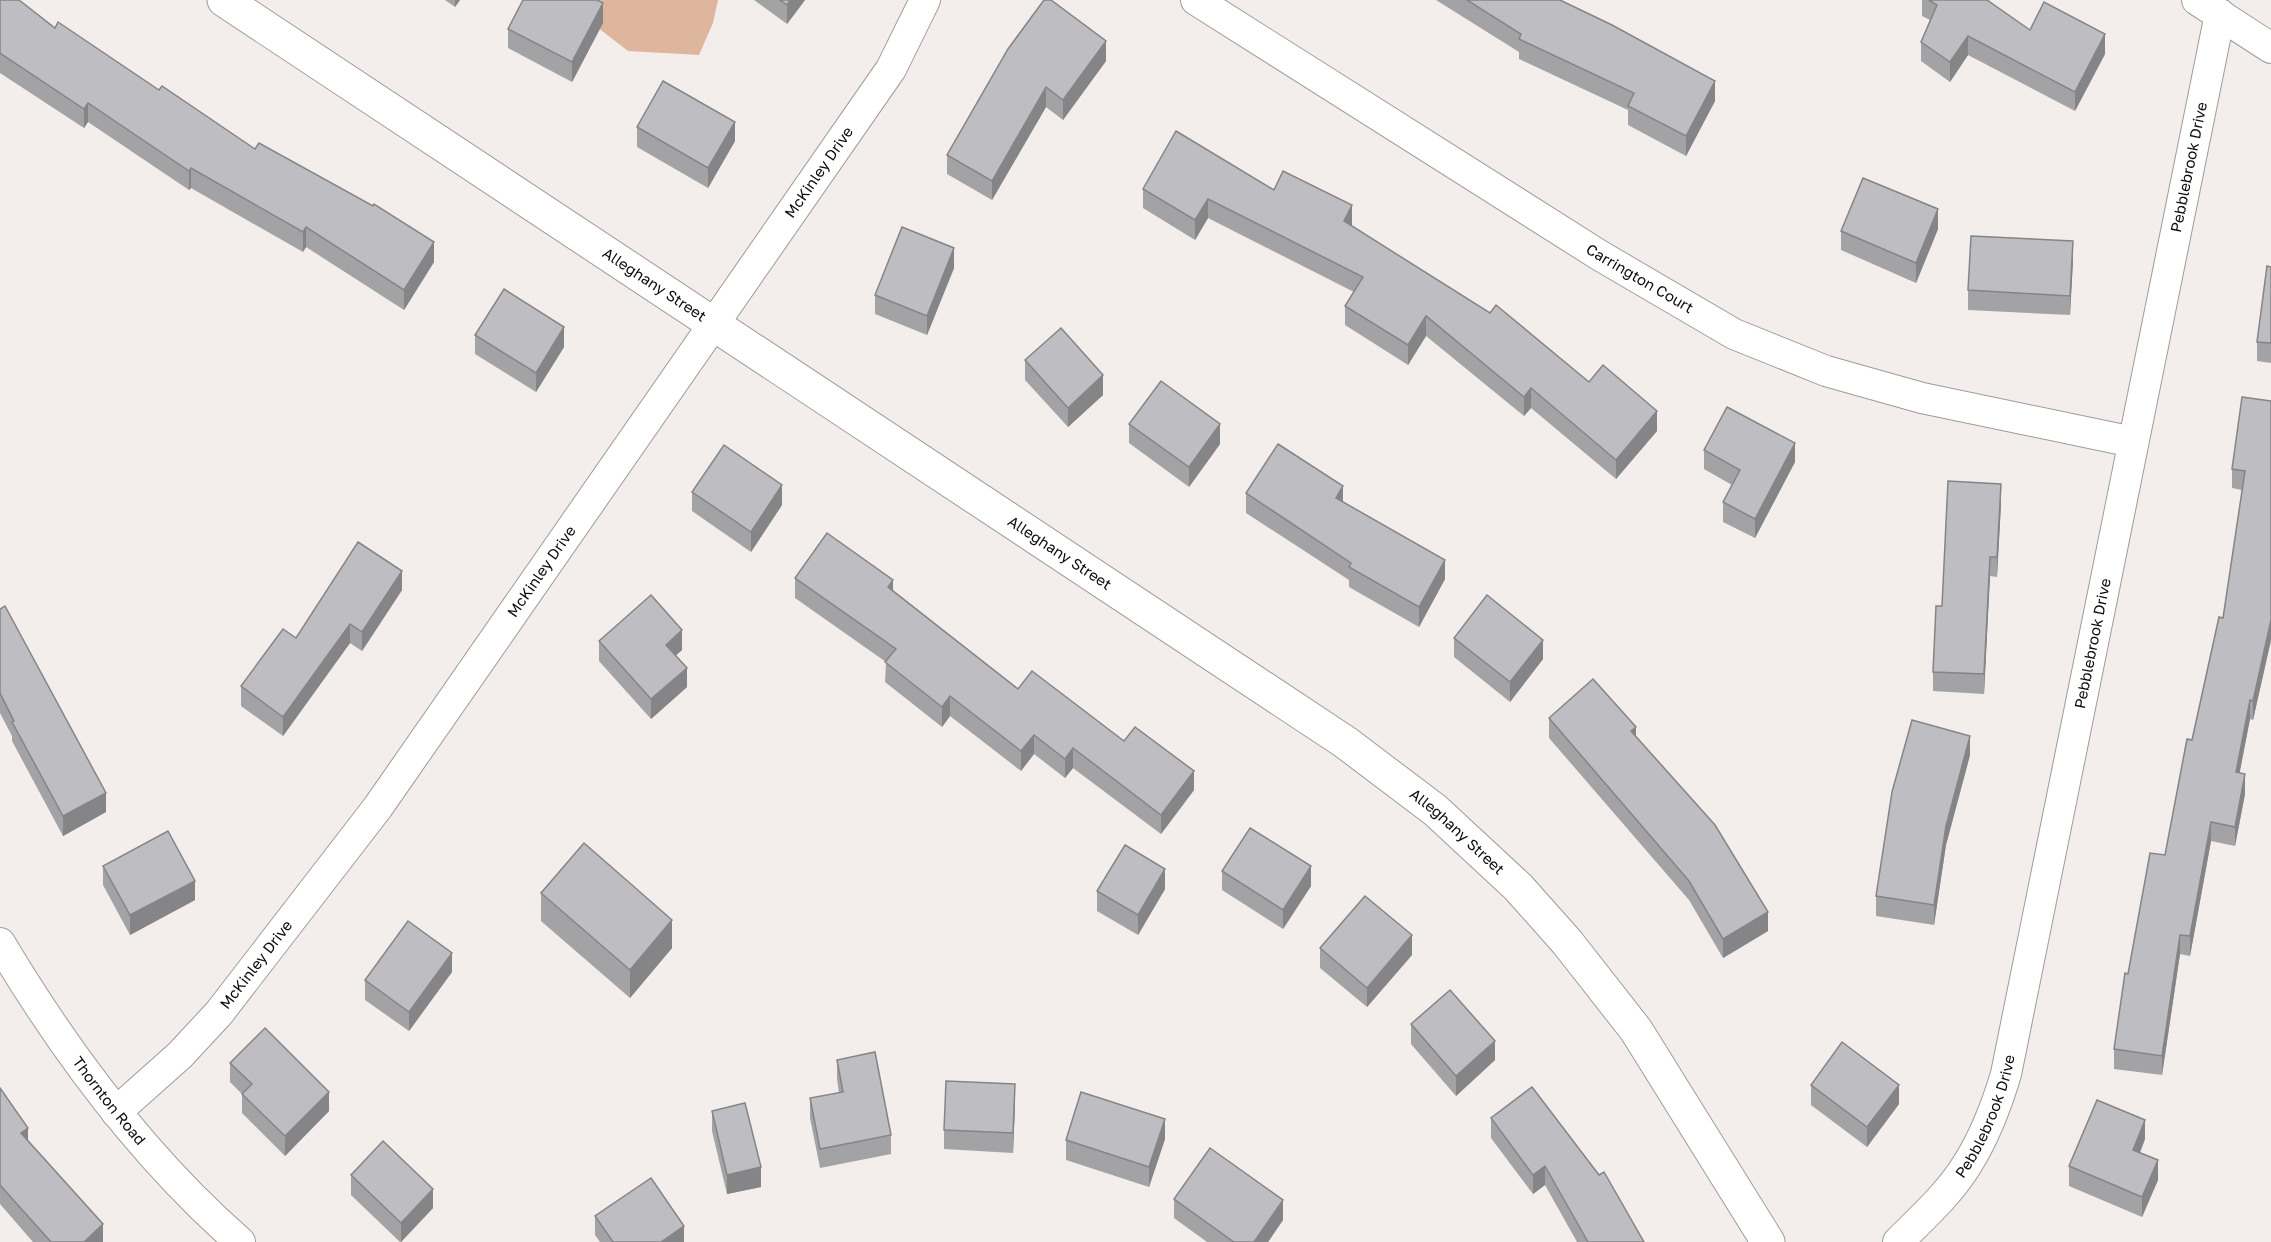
<svg xmlns="http://www.w3.org/2000/svg" width="2271" height="1242" viewBox="0 0 2271 1242" font-family="'Golos Text',sans-serif">
<style>
.forest{fill:#deb69d}
.lines{fill:none;stroke-linecap:round;stroke-linejoin:round}
.street-casing{stroke:#9f9b99;stroke-width:32}
.secondary-casing{stroke:#9f9b99;stroke-width:35}
.street{stroke:#fff;stroke-width:30}
.secondary{stroke:#fff;stroke-width:33}
.wall{fill:#a3a3a6}
.shaded-wall{fill:#858487}
.building{fill:#bebdc1;stroke:#858487;stroke-width:1.5}
.labels{text-anchor:middle;stroke-width:6;stroke-linejoin:round;paint-order:stroke}
.street-label{font-size:15px;fill:#0d0b0a;stroke:#f3eeeb}
</style>
<rect width="100%" height="100%" fill="#f3eeeb"/>
<path class="forest" d="M562 0H718L713 23 699 55 628 51Z"/>
<g class="lines">
<g class="street-casing">
<g id="street">
<path id="s1" d="M1196 0 1599 255 1734 334 1826 371 1922 398 2133 442"/>
<path d="M2197 0 2271 48"/>
<path id="s2" d="M0 943C65 1052 144 1158 240 1242"/>
<path id="s3" d="M116 1112 180 1055 219 1013 378 807 891 69 925 0"/>
<path id="s4" d="M1898 1242C1923 1217 1950 1193 1968 1163 1985 1136 1997 1104 2006 1074L2220 14"/>
</g>
</g>
<g class="secondary-casing">
<g id="secondary">
<path id="s5" d="M224 0 1345 742 1435 810 1518 887 1567 942 1636 1030 1768 1242"/>
</g>
</g>
<use href="#street" class="street"/>
<use href="#secondary" class="secondary"/>
</g>
<g class="wall">
<path d="M0 0 55 28 159 90 255 149 434 262 404 310 306 247 303 252 191 188 189 190 88 122 84 128 0 73Z"/>
<path d="M445 0H460L455 7Z"/>
<path d="M754 0H805L787 24Z"/>
<path d="M1436 0H1560L1715 101 1686 156 1628 125V110L1519 59V52Z"/>
<path d="M1922 0H1987L2030 30 2105 54 2075 111 1968 55 1950 82 1921 61V42L1930 20 1922 16Z"/>
<path d="M603 23 572 82 508 48V29Z"/>
<path d="M1008 49 1106 61 1063 120 1046 107 992 200 947 174V155Z"/>
<path d="M637 127 735 141 708 188 637 147Z"/>
<path d="M1143 189 1274 190 1352 225 1351 226 1589 382 1657 431 1616 479 1531 408 1524 416 1426 336 1408 365 1345 325V306L1354 292 1208 218 1195 240 1143 208Z"/>
<path d="M1938 229 1916 283 1841 250V231Z"/>
<path d="M2073 260 2070 315 1968 310V290Z"/>
<path d="M2271 267V363L2257 361V342Z"/>
<path d="M954 268 927 335 875 314V295Z"/>
<path d="M475 335 564 347 536 392 475 354Z"/>
<path d="M1025 360 1103 395 1068 427 1025 380Z"/>
<path d="M2271 401V640L2253 720 2250 719 2239 773 2245 794 2235 846 2211 841 2190 956 2180 954 2162 1075 2114 1069V1049L2128 974 2165 855 2192 740 2223 618 2242 490 2232 488V469Z"/>
<path d="M1129 424 1220 444 1189 487 1129 443Z"/>
<path d="M1704 450 1795 462 1755 538 1723 522V502L1732 485 1704 469Z"/>
<path d="M692 492 782 505 751 552 692 511Z"/>
<path d="M1246 493 1343 502 1445 579 1419 627 1349 587V580L1246 513Z"/>
<path d="M2001 504 1997 577 1990 576 1984 694 1933 691V672L1942 606Z"/>
<path d="M795 578 893 590 1018 689 1124 741 1194 790 1161 834 1073 768 1065 778 1034 754 1021 771 950 716 942 727 885 682 886 662 795 598Z"/>
<path d="M402 590 362 651 350 643 283 736 241 706V686L296 638Z"/>
<path d="M0 609 106 812 63 836 12 741V736L0 713Z"/>
<path d="M1454 638 1543 659 1510 702 1454 657Z"/>
<path d="M599 641 682 650 676 655 687 687 651 719 599 661Z"/>
<path d="M1549 718 1636 736 1768 931 1723 958 1689 900 1549 738Z"/>
<path d="M1970 755 1946 845 1934 925 1876 916V896Z"/>
<path d="M103 866 195 900 130 935 103 885Z"/>
<path d="M1222 871 1311 886 1283 929 1222 890Z"/>
<path d="M1165 889 1138 935 1097 911V891Z"/>
<path d="M541 893 672 948 630 998 541 921Z"/>
<path d="M1320 948 1412 955 1367 1007 1320 968Z"/>
<path d="M452 972 409 1031 365 1000V980Z"/>
<path d="M1411 1024 1495 1060 1456 1096 1411 1044Z"/>
<path d="M837 1060 891 1135V1154L820 1168 810 1118V1098L839 1093 837 1079Z"/>
<path d="M230 1063 329 1111 285 1156 242 1113V1094L230 1082Z"/>
<path d="M1811 1085 1899 1104 1867 1147 1811 1105Z"/>
<path d="M0 1088 28 1141 103 1242H33L0 1204Z"/>
<path d="M1015 1104 1013 1153 944 1149V1130Z"/>
<path d="M712 1111 761 1187 727 1194 712 1131Z"/>
<path d="M1491 1118 1644 1242H1577L1545 1185 1533 1194 1491 1138Z"/>
<path d="M1165 1139 1149 1187 1066 1160V1140Z"/>
<path d="M2145 1139 2140 1153 2158 1180 2142 1217 2069 1186V1166Z"/>
<path d="M351 1175 433 1208 401 1242H400L351 1195Z"/>
<path d="M1174 1199 1283 1220 1268 1242H1207L1174 1218Z"/>
<path d="M595 1216 684 1242H600L595 1235Z"/>
</g>
<g class="shaded-wall">
<path d="M455 0H460L455 7Z"/>
<path d="M790 0H805L787 24V5Z"/>
<path d="M603 3V23L572 82V62Z"/>
<path d="M2105 34V54L2075 111V92Z"/>
<path d="M1968 36V55L1950 82V62Z"/>
<path d="M1106 41V61L1063 120V100Z"/>
<path d="M1715 81V101L1686 156V136Z"/>
<path d="M1046 87V107L992 200V181Z"/>
<path d="M88 103V122L84 128V109Z"/>
<path d="M735 122V141L708 188V168Z"/>
<path d="M191 168V188L189 190V171Z"/>
<path d="M1208 199V218L1195 240V220Z"/>
<path d="M1352 205V225L1344 241V221Z"/>
<path d="M1938 209V229L1916 283V263Z"/>
<path d="M306 227V247L303 252V232Z"/>
<path d="M2073 241V260L2070 315V296Z"/>
<path d="M434 242V262L404 310V290Z"/>
<path d="M954 248V268L927 335V316Z"/>
<path d="M1426 316V336L1408 365V345Z"/>
<path d="M564 327V347L536 392V373Z"/>
<path d="M1103 375V395L1068 427V408Z"/>
<path d="M1531 388V408L1524 416V397Z"/>
<path d="M1657 411V431L1616 479V460Z"/>
<path d="M1220 424V444L1189 487V467Z"/>
<path d="M1795 443V462L1755 538V519Z"/>
<path d="M2001 484V504L1997 577V557Z"/>
<path d="M782 485V505L751 552V532Z"/>
<path d="M1343 486V505L1336 498Z"/>
<path d="M1990 557V576L1984 694V674Z"/>
<path d="M1445 560V579L1419 627V607Z"/>
<path d="M402 571V590L362 651V632Z"/>
<path d="M893 580V600L888 587Z"/>
<path d="M2271 620V640L2253 720V701Z"/>
<path d="M350 624V643L283 736V717Z"/>
<path d="M682 630V650L666 664V645Z"/>
<path d="M1543 640V659L1510 702V682Z"/>
<path d="M687 668V687L651 719V699Z"/>
<path d="M950 696V716L942 727V707Z"/>
<path d="M2250 700V719L2236 792V772Z"/>
<path d="M1636 727V746L1631 731Z"/>
<path d="M1034 735V754L1021 771V751Z"/>
<path d="M1970 736V755L1946 845 1934 925V905L1946 826Z"/>
<path d="M1073 748V768L1065 778V759Z"/>
<path d="M1194 771V790L1161 834V815Z"/>
<path d="M2245 774V794L2235 846V827Z"/>
<path d="M106 793V812L63 836V816Z"/>
<path d="M2211 822V841L2190 956V936Z"/>
<path d="M1311 866V886L1283 929V910Z"/>
<path d="M1165 869V889L1138 935V915Z"/>
<path d="M195 881V900L130 935V915Z"/>
<path d="M1768 912V931L1723 958V939Z"/>
<path d="M672 920V948L630 998V970Z"/>
<path d="M1412 935V955L1367 1007V988Z"/>
<path d="M2180 935V954L2162 1075V1056Z"/>
<path d="M452 953V972L409 1031V1012Z"/>
<path d="M1495 1041V1060L1456 1096V1076Z"/>
<path d="M1015 1084V1104L1013 1153V1133Z"/>
<path d="M1899 1085V1104L1867 1147V1127Z"/>
<path d="M329 1092V1111L285 1156V1136Z"/>
<path d="M1165 1119V1139L1149 1187V1167Z"/>
<path d="M2145 1120V1139L2133 1169V1150Z"/>
<path d="M28 1128V1147L21 1133Z"/>
<path d="M2158 1160V1180L2142 1217V1197Z"/>
<path d="M1545 1166V1185L1533 1194V1175Z"/>
<path d="M761 1167V1187L727 1194V1175Z"/>
<path d="M433 1189V1208L401 1242V1223Z"/>
<path d="M1283 1200V1220L1268 1242H1254Z"/>
<path d="M103 1224V1242H84Z"/>
<path d="M684 1226V1242H661Z"/>
</g>
<g class="building">
<path d="M0 0H19L55 28 58 22 159 90 162 86 255 149 259 143 373 206 374 204 434 242 404 290 306 227 303 232 191 168 189 171 88 103 84 109 0 53Z"/>
<path d="M523 0H597L603 3 572 62 508 29Z"/>
<path d="M780 0H790L787 5Z"/>
<path d="M1044 0H1051L1106 41 1063 100 1046 87 992 181 947 155 1008 49Z"/>
<path d="M1467 0H1560L1612 25 1715 81 1686 136 1628 106 1634 93 1519 39 1521 34Z"/>
<path d="M1929 0H1987L2030 30 2044 2 2105 34 2075 92 1968 36 1950 62 1921 42 1937 5Z"/>
<path d="M663 81 735 122 708 168 637 127Z"/>
<path d="M1176 131 1274 190 1283 171 1352 205 1344 221 1490 313 1496 305 1589 382 1603 365 1657 411 1616 460 1531 388 1524 397 1426 316 1408 345 1345 306 1363 277 1208 199 1195 220 1143 189Z"/>
<path d="M1863 178 1938 209 1916 263 1841 231Z"/>
<path d="M902 227 954 248 927 316 875 295Z"/>
<path d="M1971 236 2073 241 2070 296 1968 290Z"/>
<path d="M2267 266 2271 267V343L2257 342Z"/>
<path d="M504 289 564 327 536 373 475 335Z"/>
<path d="M1061 328 1103 375 1068 408 1025 360Z"/>
<path d="M1161 381 1220 424 1189 467 1129 424Z"/>
<path d="M2242 397 2271 401V620L2253 701 2250 700 2236 772 2245 774 2235 827 2211 822 2190 936 2180 935 2162 1056 2114 1049 2125 973 2128 974 2150 853 2165 855 2187 739 2192 740 2219 617 2223 618 2245 471 2232 469Z"/>
<path d="M1727 407 1795 443 1755 519 1723 502 1740 470 1704 450Z"/>
<path d="M1278 444 1343 486 1336 498 1445 560 1419 607 1349 567 1351 563 1246 493Z"/>
<path d="M724 445 782 485 751 532 692 492Z"/>
<path d="M1948 481 2001 484 1997 557H1990L1984 674 1933 672 1936 606H1942Z"/>
<path d="M827 533 893 580 888 587 1018 689 1032 671 1124 741 1135 727 1194 771 1161 815 1073 748 1065 759 1034 735 1021 751 950 696 942 707 885 662 896 649 795 578Z"/>
<path d="M358 542 402 571 362 632 350 624 283 717 241 686 283 629 296 638Z"/>
<path d="M651 595 682 630 666 645 687 668 651 699 599 641Z"/>
<path d="M1487 595 1543 640 1510 682 1454 638Z"/>
<path d="M5 606 106 793 63 816 12 722 14 721 0 693V609Z"/>
<path d="M1593 679 1636 727 1631 731 1715 825 1768 912 1723 939 1689 881 1549 718Z"/>
<path d="M1912 720 1970 736 1946 826 1934 905 1876 896 1892 792Z"/>
<path d="M1250 828 1311 866 1283 910 1222 871Z"/>
<path d="M168 831 195 881 130 915 103 866Z"/>
<path d="M584 843 672 920 630 970 541 893Z"/>
<path d="M1125 845 1165 869 1138 915 1097 891Z"/>
<path d="M1365 896 1412 935 1367 988 1320 948Z"/>
<path d="M408 921 452 953 409 1012 365 980Z"/>
<path d="M1450 990 1495 1041 1456 1076 1411 1024Z"/>
<path d="M265 1028 329 1092 285 1136 242 1094 252 1084 230 1063Z"/>
<path d="M1842 1042 1899 1085 1867 1127 1811 1085Z"/>
<path d="M875 1052 891 1135 820 1149 810 1098 843 1092 837 1060Z"/>
<path d="M946 1081 1015 1084 1013 1133 944 1130Z"/>
<path d="M1532 1087 1599 1175 1604 1172 1644 1242H1588L1545 1166 1533 1175 1491 1118Z"/>
<path d="M0 1088 28 1128 21 1133 103 1224 84 1242H51L0 1185Z"/>
<path d="M1081 1092 1165 1119 1149 1167 1066 1140Z"/>
<path d="M2097 1100 2145 1120 2133 1150 2158 1160 2142 1197 2069 1166Z"/>
<path d="M745 1103 761 1167 727 1175 712 1111Z"/>
<path d="M383 1141 433 1189 401 1223 351 1175Z"/>
<path d="M1210 1148 1283 1200 1254 1242H1234L1174 1199Z"/>
<path d="M651 1178 684 1226 661 1242H613L595 1216Z"/>
</g>
<g class="labels">
<g class="street-label">
<text dy="5" stroke="none"><textPath href="#s4" startOffset="1128">Pebblebrook Drive</textPath></text>
<text dy="5" stroke="none"><textPath href="#s3" startOffset="1176">McKinley Drive</textPath></text>
<text dy="5" stroke="none"><textPath href="#s1" startOffset="524">Carrington Court</textPath></text>
<text dy="5" stroke="none"><textPath href="#s5" startOffset="516">Alleghany Street</textPath></text>
<text dy="5" stroke="none"><textPath href="#s5" startOffset="1002">Alleghany Street</textPath></text>
<text dy="5" stroke="none"><textPath href="#s3" startOffset="690">McKinley Drive</textPath></text>
<text dy="5" stroke="none"><textPath href="#s4" startOffset="642">Pebblebrook Drive</textPath></text>
<text dy="5" stroke="none"><textPath href="#s5" startOffset="1488">Alleghany Street</textPath></text>
<text dy="5" stroke="none"><textPath href="#s3" startOffset="204">McKinley Drive</textPath></text>
<text dy="5" stroke="none"><textPath href="#s2" startOffset="192">Thornton Road</textPath></text>
<text dy="5" stroke="none"><textPath href="#s4" startOffset="156">Pebblebrook Drive</textPath></text>
</g>
</g>
</svg>
